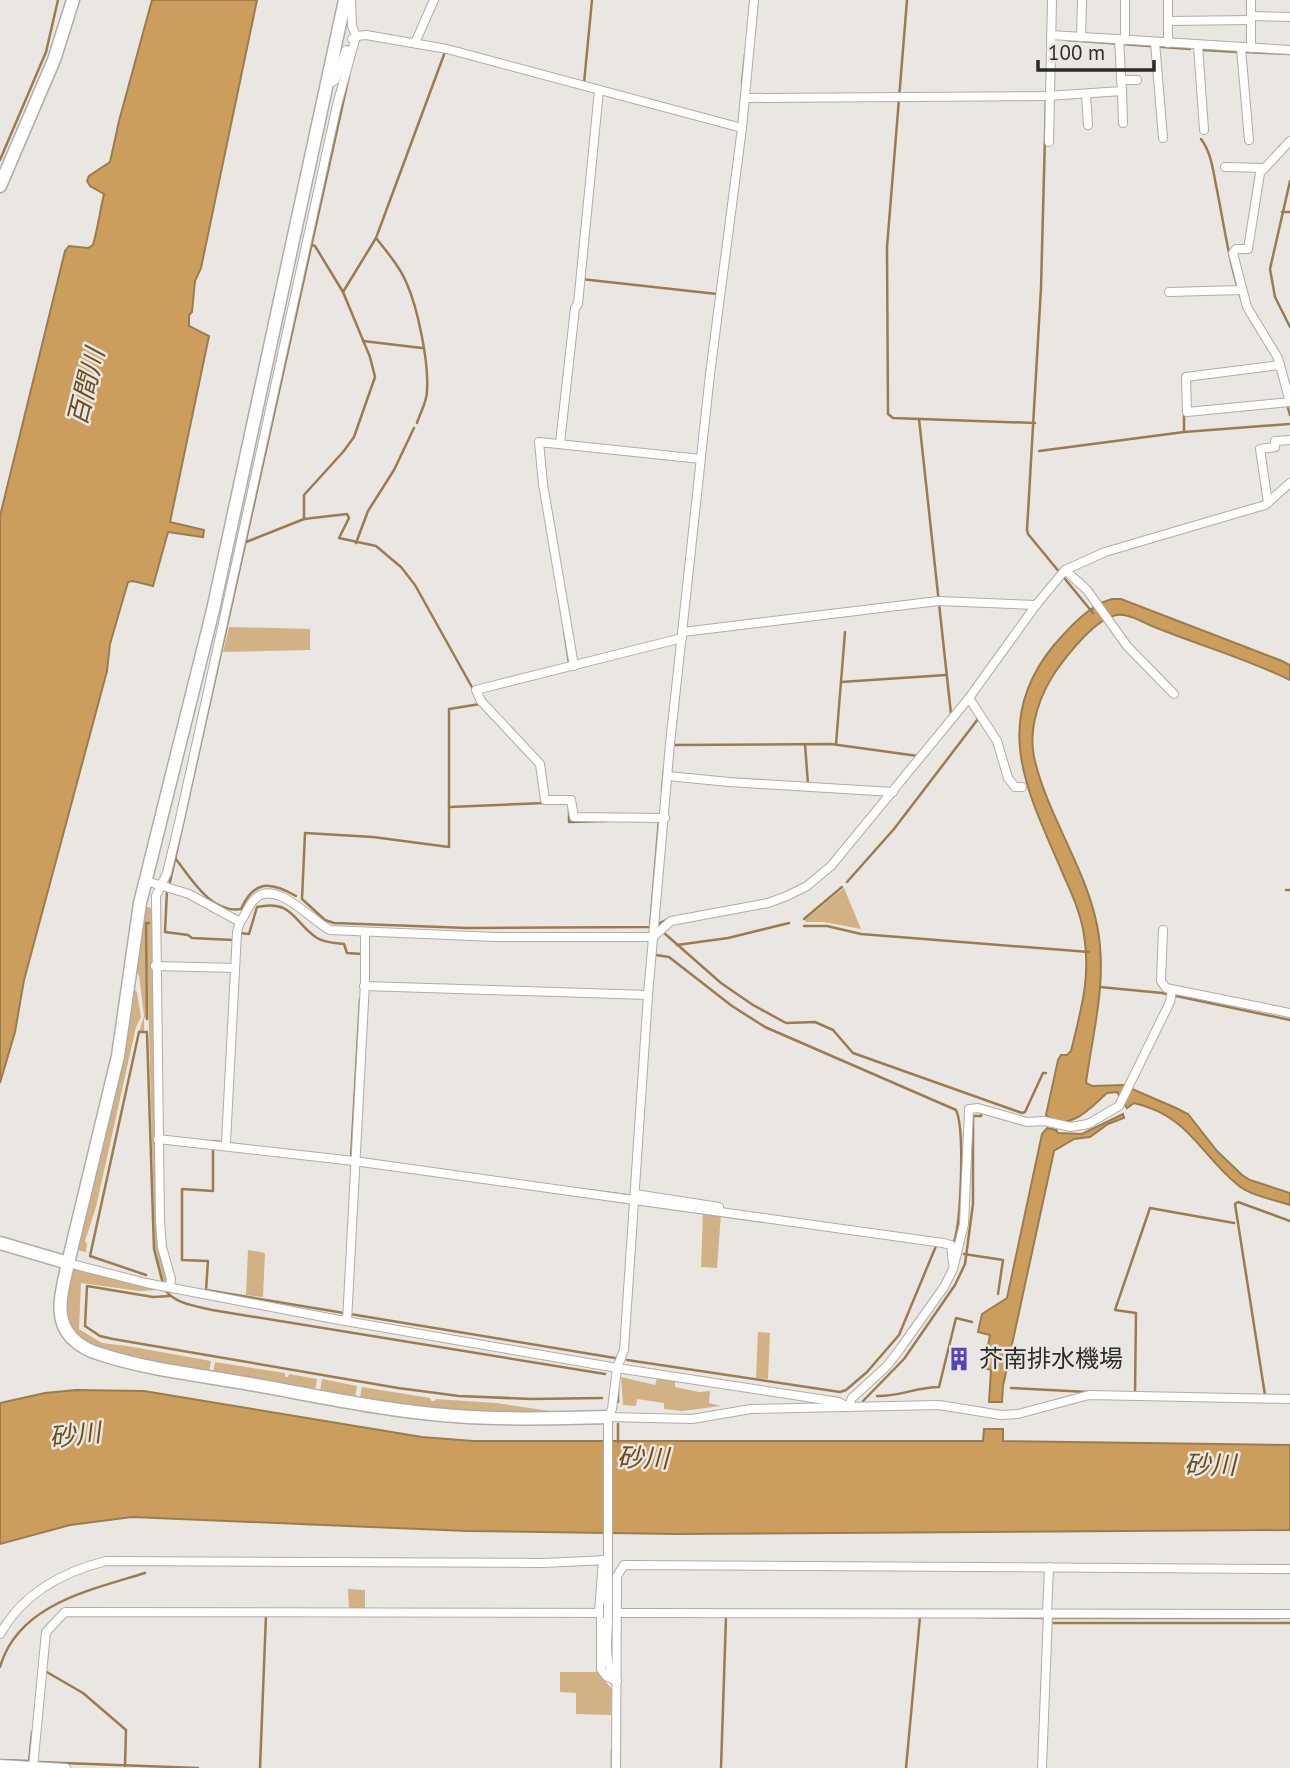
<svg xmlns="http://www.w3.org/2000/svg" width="1290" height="1768" viewBox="0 0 1290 1768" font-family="'PT Sans','Noto Sans JP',sans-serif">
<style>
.green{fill:#d2b185}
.water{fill:#cb9e5e;stroke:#9b7c4e;stroke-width:2}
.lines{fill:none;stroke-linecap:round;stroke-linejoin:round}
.stream{stroke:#9b7c4e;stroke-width:2.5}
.street-casing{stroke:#afaca8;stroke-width:10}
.secondary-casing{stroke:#afaca8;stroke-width:15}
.street{stroke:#fff;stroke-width:8}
.secondary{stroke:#fff;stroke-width:12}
.street-bridge-casing{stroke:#afaca8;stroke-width:10;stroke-linecap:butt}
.street-bridge{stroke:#fff;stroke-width:8}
.labels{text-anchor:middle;stroke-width:5;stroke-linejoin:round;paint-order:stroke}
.poi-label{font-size:24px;fill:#2c2b29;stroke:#eae7e3;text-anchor:start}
.water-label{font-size:26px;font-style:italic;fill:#6c4d1c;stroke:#eae7e3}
</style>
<rect width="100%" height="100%" fill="#eae7e3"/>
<g class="green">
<path d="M229 627 310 629V650L223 652Z"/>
<path d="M844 888 861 929 824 922H806L805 920Z"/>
<path d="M146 907H149L153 911 156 1144 168 1281H163L155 1249 146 922 147 1016 144 1019V1032H139L144 1016 139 976 136 971Z"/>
<path d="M134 989 137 992 141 1017 136 1027 96 1207 85 1241 87 1244 86 1252 75 1250Z"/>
<path d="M703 1212 721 1214 717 1268 701 1267Z"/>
<path d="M248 1250 265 1253 263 1297 246 1295Z"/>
<path d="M74 1269 158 1290 139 1291 81 1283 79 1329 102 1343 127 1346 211 1361 209 1372C178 1366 83 1355 69 1325 65 1318 65 1307 66 1299 68 1288 67 1276 74 1269Z"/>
<path d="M758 1332 770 1333 768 1379 756 1378Z"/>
<path d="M215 1362 285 1373V1377H288L289 1374 317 1379 315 1391 213 1373Z"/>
<path d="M658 1376 675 1379V1387L699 1392 710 1391 709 1403 721 1406 682 1411 664 1409V1403L637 1399 636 1406 623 1405 621 1377 655 1385Z"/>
<path d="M322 1379 357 1386 355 1398 320 1392Z"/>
<path d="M362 1387 430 1398 431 1401H435L436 1399 496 1403 563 1413H494L436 1410 360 1398Z"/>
<path d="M348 1589 365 1590V1609H349Z"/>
<path d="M560 1672H597L612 1689 611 1715 576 1714V1693L560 1692Z"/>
</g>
<g class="water">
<path d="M152 0H257L201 268 195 281 192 312 189 315V326L209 336 170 522 204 530 203 537 168 532 153 586 133 581 128 582 110 644 107 671 24 980 15 1032 0 1083V516L65 251 69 246 88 248 93 245C98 227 100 211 104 194L90 186 87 181 89 176 110 162 119 121Z"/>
<path d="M1112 599H1121L1282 661 1290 665V680C1249 660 1205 647 1162 630 1149 626 1130 613 1117 615 1096 618 1068 654 1056 671 1040 694 1028 728 1034 757 1047 815 1085 866 1097 925 1108 980 1093 1030 1086 1083L1092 1086 1123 1085 1176 1108 1188 1114 1217 1151 1242 1175 1250 1180 1290 1193V1205C1275 1200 1252 1196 1239 1186 1199 1154 1190 1116 1134 1103L1127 1108 1117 1092 1107 1093C1092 1106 1068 1135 1046 1115L1058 1060 1061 1055H1067L1071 1051C1081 1010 1091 977 1084 935 1081 914 1072 894 1063 874 1029 794 989 724 1054 645 1069 628 1089 605 1112 599Z"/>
<path d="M1123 1114 1124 1118 1108 1124 1090 1137 1074 1139 1054 1151 1003 1386 1002 1402H989L991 1370 984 1368 990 1335 978 1332 982 1314 1007 1298 1042 1134 1047 1128 1056 1130 1058 1133 1082 1134Z"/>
<path d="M76 1390 144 1391 422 1437 473 1441H983L984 1429H1003V1441L1290 1445V1530L676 1534 467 1531 132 1517 70 1525 0 1544V1403L45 1393Z"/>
</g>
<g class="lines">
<g class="stream">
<path d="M907 0 887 247 888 414 893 418 1035 423"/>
<path d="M1067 40 1190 49"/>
<path d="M1203 50 1238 52"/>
<path d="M1245 52 1290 54"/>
<path d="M584 83 592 0"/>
<path d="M742 84 745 55"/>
<path d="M1046 98 1041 288 1027 530 1028 534 1093 613"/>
<path d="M1201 139C1211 152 1213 170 1216 185 1224 224 1229 264 1242 301"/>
<path d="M0 160 46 52 58 0"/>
<path d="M1290 181 1270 269 1275 297 1290 327"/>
<path d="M1282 212H1290"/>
<path d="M376 238C387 252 400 267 407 284 418 309 429 363 427 391 427 402 420 413 417 423"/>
<path d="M581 279 717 294"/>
<path d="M343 292 376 238 445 52"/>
<path d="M1249 317 1258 332"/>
<path d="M363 341 422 348"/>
<path d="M1288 408 1290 415"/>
<path d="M1184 411V432"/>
<path d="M919 419 951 714"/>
<path d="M1039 451 1184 432 1289 424"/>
<path d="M304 519V495L343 452 354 437 375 377 370 357 343 292 315 246 311 245"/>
<path d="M246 542 304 519 347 514 349 518 339 538 376 546 401 567 415 585 473 689 475 688"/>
<path d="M356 543 368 511 394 470 414 428"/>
<path d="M564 629 569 663"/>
<path d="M841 682 946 675"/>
<path d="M480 704 449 709V847L373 837 305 833 302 899 325 920 334 923 467 928 650 927 659 819"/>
<path d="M805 744 808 784"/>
<path d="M836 744 845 632"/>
<path d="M674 745 831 744 918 756"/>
<path d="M662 790 664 769"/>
<path d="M569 806V822L606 821"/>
<path d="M449 807 544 803"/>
<path d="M175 858C191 878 211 914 241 909 254 880 270 881 296 896"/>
<path d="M170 882 349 76"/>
<path d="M847 882 894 829 978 719 977 717"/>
<path d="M167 890 165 932 188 935 192 938 233 940"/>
<path d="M1286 890H1290"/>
<path d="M804 919 842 887"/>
<path d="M658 924 671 918"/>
<path d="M804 926H827L861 934 1089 952"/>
<path d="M663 932 721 983 753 1005 786 1023 815 1022 833 1030 853 1053 1022 1113 1025 1112 1043 1073H1046"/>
<path d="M239 933 249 934 257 907C293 899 293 922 317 938 325 943 335 943 344 944L347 953 362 954"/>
<path d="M677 945 728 938 789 923"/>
<path d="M656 955 669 957 732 1006 765 1027 956 1110C965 1129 961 1221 954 1242"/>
<path d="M1100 987 1162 993 1290 1020"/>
<path d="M147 1019 146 923H149"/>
<path d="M147 1033 154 1249 163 1284"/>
<path d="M213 1141 242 1145"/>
<path d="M213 1148V1191L182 1189V1260L208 1261 206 1290 344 1313"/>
<path d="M351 1159 360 999"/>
<path d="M588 1190 633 1196"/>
<path d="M964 1254 1003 1260 998 1294"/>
<path d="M146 1275 90 1256 139 1032H147"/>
<path d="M165 1290C176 1304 195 1306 212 1310L605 1374"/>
<path d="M170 1296 153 1297 87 1286 85 1326 100 1336 113 1339 398 1388 459 1396 531 1399 602 1398"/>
<path d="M350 1314 615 1358"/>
<path d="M627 1360 840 1392 846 1390 867 1372 899 1335 936 1246"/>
<path d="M618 1387V1402"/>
<path d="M1011 1388 1088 1392"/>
<path d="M1135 1393 1136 1313 1115 1310 1150 1208 1234 1223"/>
<path d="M1265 1395 1235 1204 1238 1202 1290 1221"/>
<path d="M877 1396C898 1397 917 1387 939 1387L956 1318 972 1322"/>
<path d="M863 1401 904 1359 955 1285 965 1264 973 1204V1116H981L982 1112"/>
<path d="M618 1424V1442"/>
<path d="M978 1617 1044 1618"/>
<path d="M1051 1618H1279"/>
<path d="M1050 1623H1290"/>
<path d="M0 1667C18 1604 91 1590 145 1573"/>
<path d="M45 1671 83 1693 126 1730 125 1766"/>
<path d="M0 1760 28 1761"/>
<path d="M29 1762 32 1732"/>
<path d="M36 1762 198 1768"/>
<path d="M260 1768 266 1615"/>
<path d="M612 1768V1750"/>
<path d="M721 1768 726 1617"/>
<path d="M906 1768 920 1617"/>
</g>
<g class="street-casing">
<g id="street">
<path d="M1168 0V43"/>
<path d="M1251 16 1290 17"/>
<path d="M1168 21 1251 20"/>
<path d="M1051 35 1290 50"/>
<path d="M1081 37 1082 0"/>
<path d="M352 39 356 36 366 35 447 49 742 128"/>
<path d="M1125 40V0"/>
<path d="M1155 42 1163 138"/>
<path d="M415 43 434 0"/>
<path d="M1198 45 1204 130"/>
<path d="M1241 48 1249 140"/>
<path d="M1251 48V0"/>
<path d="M1121 80H1137"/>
<path d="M327 85 335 80 346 50"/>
<path d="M1122 91 1123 123"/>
<path d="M1086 94 1088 125"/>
<path d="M745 98 1047 96 1122 91 1119 40"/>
<path d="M1290 141 1260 173 1248 249H1236L1233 253 1247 307 1278 358 1290 402"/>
<path d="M1049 142 1052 0"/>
<path d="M1225 167 1264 168"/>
<path d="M1169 292 1242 290"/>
<path d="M1280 365 1186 377 1187 412 1290 402"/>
<path d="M560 443 575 308 578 304 599 90"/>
<path d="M1268 503 1260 449 1275 447V441L1290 440"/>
<path d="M1065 570 1087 590 1127 646 1174 694"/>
<path d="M683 632 938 601 1036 605"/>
<path d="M574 666 543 484 539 442 701 459"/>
<path d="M969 698 997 741 1008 778 1015 787H1022"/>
<path d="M668 776 729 782 893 792"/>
<path d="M665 818 574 817 571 800H545L540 764 481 701 476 690 682 638"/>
<path d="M146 881 189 894 240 922C246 915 248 905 255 899 275 878 312 921 330 930L495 937H653L671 921 768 903 787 896 807 886 831 866 969 698 1036 605 1065 570 1105 552 1265 505 1290 483"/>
<path d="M1163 930 1161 981 1166 988 1290 1013"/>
<path d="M155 966 235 968"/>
<path d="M364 986 648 995"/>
<path d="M158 1139 354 1161 943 1243 951 1245 953 1263"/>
<path d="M226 1142 237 932 240 922"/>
<path d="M635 1194 719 1207"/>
<path d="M68 1263 146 1283 334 1319 617 1368 839 1402 848 1407 852 1398 887 1366 900 1349 944 1287 953 1269 964 1224 969 1109 978 1108 1027 1122 1044 1121 1071 1127 1088 1124 1119 1106 1170 1002 1172 990"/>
<path d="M170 1287 171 1279 162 1247 160 1222 156 896 167 873 179 823 337 105 356 36 352 26 351 0"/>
<path d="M347 1321 365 983V933"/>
<path d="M608 1417 692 1419 751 1409 939 1405 1001 1415 1018 1414 1089 1395 1290 1399"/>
<path d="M608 1604V1417L612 1409 617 1368 624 1350 648 995 670 744 710 374 742 128 754 0"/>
<path d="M599 1612 603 1560"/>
<path d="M601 1612V1669L606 1676 617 1681"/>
<path d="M1047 1614 1049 1567"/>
<path d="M608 1618C608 1638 603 1661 615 1678"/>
<path d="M0 1634C23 1593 62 1572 106 1561L543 1563 608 1560"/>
<path d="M0 1764 66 1768"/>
<path d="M33 1768 46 1632 65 1612 1290 1614"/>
<path d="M616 1768 617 1576 624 1565 1290 1569"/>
<path d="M1042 1768 1048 1614"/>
</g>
</g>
<g class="secondary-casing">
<g id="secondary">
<path d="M345 0 213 610 140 903 118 1056 68 1263C63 1288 52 1317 72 1338 80 1346 89 1351 100 1354 148 1370 201 1375 250 1384 318 1396 386 1411 455 1416 506 1420 557 1418 608 1417"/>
<path d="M0 186 54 60 73 0"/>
<path d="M0 1243 68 1263"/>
</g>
</g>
<use href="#street" class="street"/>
<use href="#secondary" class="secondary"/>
<g class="street-bridge-casing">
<path id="street-bridge" d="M608 1618V1604"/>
</g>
<use href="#street-bridge" class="street-bridge"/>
</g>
<defs>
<g id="building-bare" transform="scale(1.89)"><path d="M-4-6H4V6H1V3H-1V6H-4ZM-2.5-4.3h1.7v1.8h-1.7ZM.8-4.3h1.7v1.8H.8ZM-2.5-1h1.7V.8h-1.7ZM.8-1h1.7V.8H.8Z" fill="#5743bb" stroke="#eae7e3" stroke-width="2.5" paint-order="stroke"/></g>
</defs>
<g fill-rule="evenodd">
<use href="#building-bare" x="959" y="1359"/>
</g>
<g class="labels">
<g class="poi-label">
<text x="979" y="1367">芥南排水機場</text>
</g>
<g class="water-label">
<text transform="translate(86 387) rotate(-76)" y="9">百間川</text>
<text transform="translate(75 1435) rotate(-7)" y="9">砂川</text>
<text transform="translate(643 1458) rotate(1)" y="9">砂川</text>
<text x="1210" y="1474">砂川</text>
</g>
</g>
<path d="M1038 60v10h116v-10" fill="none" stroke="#2c2b29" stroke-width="3.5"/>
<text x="1048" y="60" font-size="21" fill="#2c2b29" stroke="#eae7e3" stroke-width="5" paint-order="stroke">100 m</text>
</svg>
